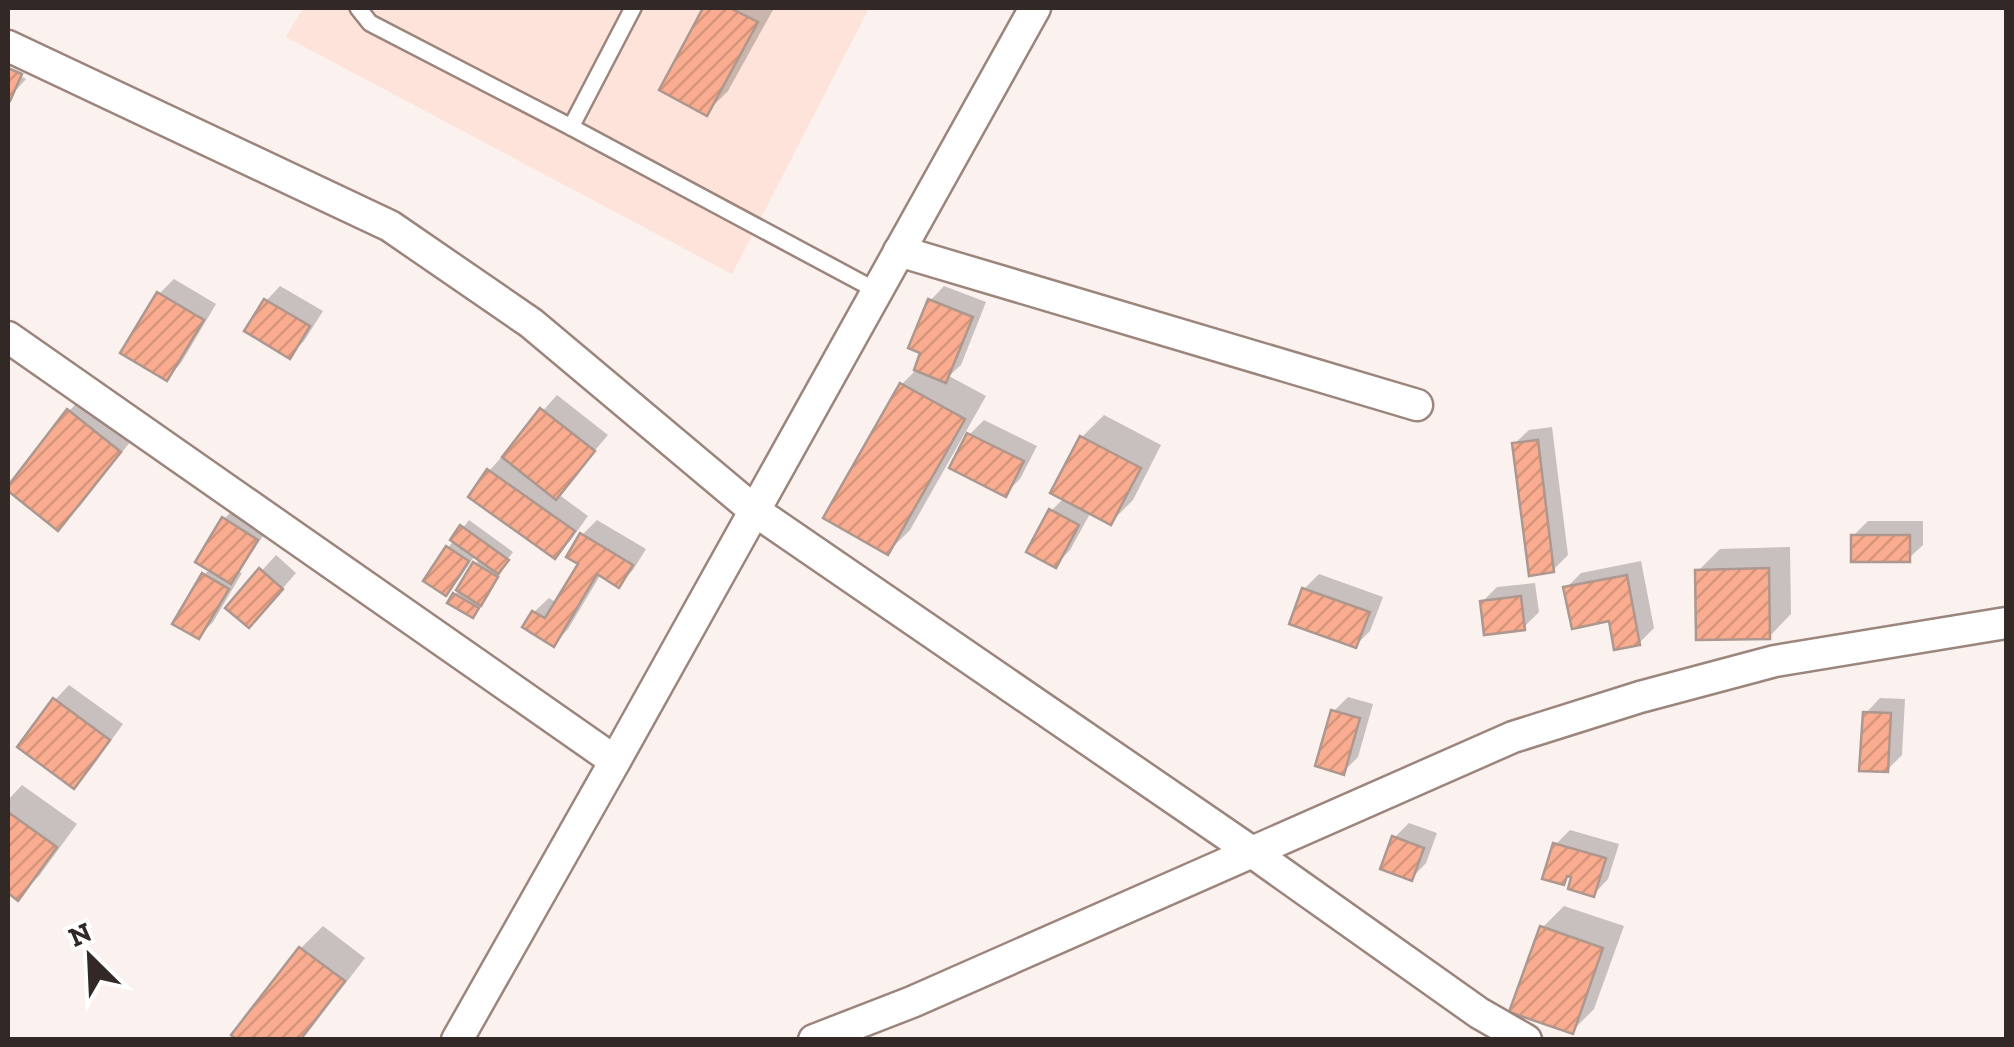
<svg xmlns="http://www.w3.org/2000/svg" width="2014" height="1047" viewBox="0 0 2014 1047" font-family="'Zilla Slab',serif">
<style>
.built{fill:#fde3d9}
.shadow{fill:#0003}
.building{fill:url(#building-hatch);stroke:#ad978e;stroke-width:2.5}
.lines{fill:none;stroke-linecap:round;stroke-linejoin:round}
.lane-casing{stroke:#9b857d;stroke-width:20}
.street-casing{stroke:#9b857d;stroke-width:35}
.lane{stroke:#fff;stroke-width:15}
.street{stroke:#fff;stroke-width:30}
</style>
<defs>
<pattern id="building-hatch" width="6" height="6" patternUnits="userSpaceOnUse" patternTransform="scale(2.5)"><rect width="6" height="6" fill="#f9ac8f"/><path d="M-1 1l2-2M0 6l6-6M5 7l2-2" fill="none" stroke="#d6947b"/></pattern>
</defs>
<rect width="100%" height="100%" fill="#fbf1ee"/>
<path class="built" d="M303 8H869L732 274 286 37Z"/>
<g class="shadow">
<path d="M706 8H774L728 91 706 113 662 89Z"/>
<path d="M8 70 26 79 9 98 8 97Z"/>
<path d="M174 279 216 304 181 363 167 378 159 294Z"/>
<path d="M280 286 323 311 304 341 289 356 266 301Z"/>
<path d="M944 286 986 302 961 365 949 376 986 396 910 530 888 552 827 517 902 384 916 370 923 351 930 301Z"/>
<path d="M91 389 141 428 80 506 58 528 69 411Z"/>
<path d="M557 395 608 435 558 494 588 516 570 541 555 556 489 471Z"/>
<path d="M1104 415 1161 445 1133 500 1111 522 1091 512 1070 550 1056 565 1051 511 1064 498 1082 437Z"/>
<path d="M984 420 1037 446 1020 479 1005 494 969 435Z"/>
<path d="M1552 427 1568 555 1553 570 1514 444 1529 430Z"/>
<path d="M239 504 271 524 239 572 242 573 213 622 199 636 204 575 210 569 224 519Z"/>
<path d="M469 520 513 552 501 568 503 569 488 596 473 615 455 595 480 558 475 555 460 578 445 593 448 548Z"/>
<path d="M597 520 646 549 633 570 619 584 601 574 568 629 554 644 534 612 549 598 557 603 581 564 582 535Z"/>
<path d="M1868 521H1923V545L1908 559 1853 536Z"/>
<path d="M1790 547 1791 614 1769 637 1698 571 1720 549Z"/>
<path d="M276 555 296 573 264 610 229 607Z"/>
<path d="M1641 561 1654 628 1639 643 1611 618 1566 588 1581 573Z"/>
<path d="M1319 574 1383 597 1370 631 1355 646 1304 589Z"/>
<path d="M1535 583 1539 612 1524 627 1482 602 1497 587Z"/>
<path d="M69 685 123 724 89 771 74 785 55 700Z"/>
<path d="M1348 697 1373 704 1358 757 1343 772 1333 712Z"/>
<path d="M1880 698 1905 699 1902 755 1887 770 1866 713Z"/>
<path d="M22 785 77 824 39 876 17 898 8 890V800Z"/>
<path d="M1409 823 1437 833 1426 863 1412 878 1394 838Z"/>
<path d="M1570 830 1619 844 1608 879 1594 894 1576 869 1563 882 1555 845Z"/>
<path d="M1564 906 1624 926 1594 1009 1572 1031 1542 928Z"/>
<path d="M323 926 365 958 302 1040H241L301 948Z"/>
</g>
<g class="building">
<path d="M703 8H730L758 22 707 116 659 90Z"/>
<path d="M8 68 22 74 10 101 8 100Z"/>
<path d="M157 292 204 320 167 381 120 353Z"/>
<path d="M264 299 310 326 290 359 244 331Z"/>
<path d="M928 299 973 317 946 383 914 370 920 353 908 348Z"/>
<path d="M900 383 965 419 888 555 823 518Z"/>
<path d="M540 408 595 451 556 500 502 457Z"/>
<path d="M67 409 121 452 58 531 8 491V486Z"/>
<path d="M967 433 1024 461 1006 497 949 468Z"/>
<path d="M1080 436 1141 468 1111 525 1050 493Z"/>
<path d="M1538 440 1554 572 1529 576 1512 443Z"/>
<path d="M487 469 575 531 555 559 468 497Z"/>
<path d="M1049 509 1079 525 1056 568 1026 552Z"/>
<path d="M222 517 258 540 231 584 195 562Z"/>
<path d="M460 525 509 560 498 574 450 540Z"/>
<path d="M580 533 633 565 619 588 597 574 554 647 522 627 532 611 545 618 578 564 566 557Z"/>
<rect x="1851" y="535" width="59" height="27"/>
<path d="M446 546 469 561 446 596 423 581Z"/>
<path d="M473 562 498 577 481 606 456 590Z"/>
<path d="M259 568 283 589 249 628 225 608Z"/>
<path d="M1769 568 1770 639 1696 640 1695 570Z"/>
<path d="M202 573 229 589 199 639 172 624Z"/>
<path d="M1627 575 1640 645 1614 650 1609 621 1572 629 1563 587Z"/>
<path d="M1302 588 1370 612 1356 648 1289 624Z"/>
<path d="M453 593 479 608 473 618 447 603Z"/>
<path d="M1521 596 1525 630 1484 635 1480 601Z"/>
<path d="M53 698 110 740 74 789 17 747Z"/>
<path d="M1331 710 1360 718 1344 775 1315 766Z"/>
<path d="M1863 712 1891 713 1888 772 1859 771Z"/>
<path d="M8 812 57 847 18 901 8 893Z"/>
<path d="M1392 836 1424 848 1412 881 1380 869Z"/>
<path d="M1553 843 1606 858 1594 897 1568 889 1571 877 1567 876 1564 885 1542 879Z"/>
<path d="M1540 926 1603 948 1573 1034 1509 1012Z"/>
<path d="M299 947 345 981 300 1040H237L231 1035Z"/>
</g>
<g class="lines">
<g class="lane-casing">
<g id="lane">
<path d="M358 8 370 23 571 127 877 291"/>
<path d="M571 127 633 8"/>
</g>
</g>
<g class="street-casing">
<g id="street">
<path d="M8 46 390 226 531 323 755 511 1252 852 1479 1013 1526 1040"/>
<path d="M899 251 1417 405"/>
<path d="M8 337 615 761"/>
<path d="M457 1040 615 761 1035 8"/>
<path d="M814 1040 912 1002 1513 737 1640 697 1775 661 2006 623"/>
</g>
</g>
<use href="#lane" class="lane"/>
<use href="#street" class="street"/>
</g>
<rect width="2014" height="1047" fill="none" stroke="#322926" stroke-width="20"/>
<g transform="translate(90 957) rotate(336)" stroke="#ffffff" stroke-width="8" paint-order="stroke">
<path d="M0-8L18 38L0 25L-18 38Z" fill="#322926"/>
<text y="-15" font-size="28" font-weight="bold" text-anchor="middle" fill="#322926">N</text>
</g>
</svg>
